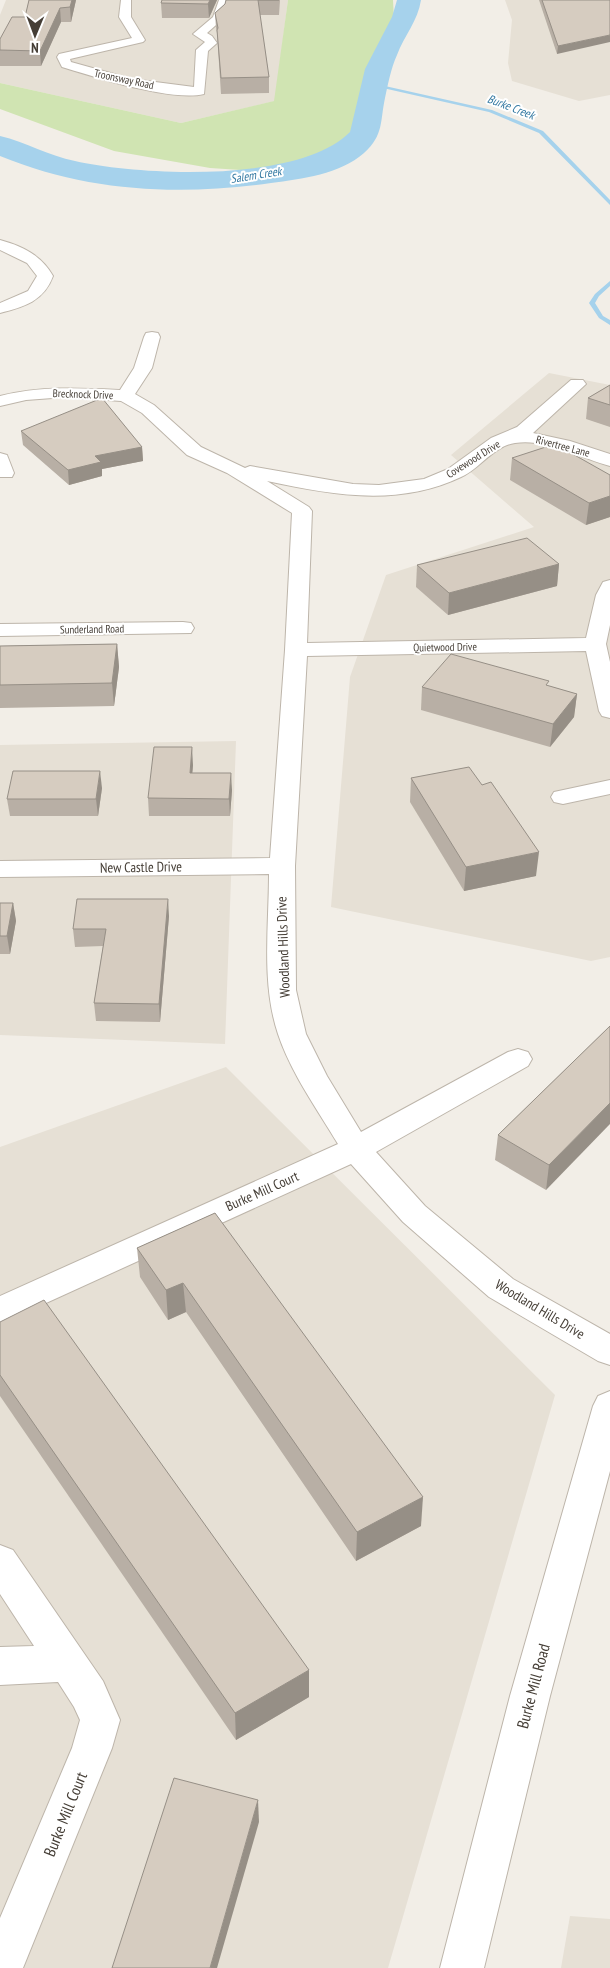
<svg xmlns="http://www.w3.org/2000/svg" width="610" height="1968" viewBox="0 0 610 1968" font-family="'PT Sans Narrow',sans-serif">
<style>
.residential{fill:#e6e0d5}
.green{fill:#d0e4b2}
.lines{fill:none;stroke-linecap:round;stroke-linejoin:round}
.stream{fill:#a6d2ec;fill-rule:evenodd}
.river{fill:#a6d2ec;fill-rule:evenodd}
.minor-casing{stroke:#bdb5aa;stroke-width:2}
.minor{fill:#fff;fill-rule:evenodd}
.wall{fill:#b8afa5}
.shaded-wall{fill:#968f86}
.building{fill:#d6ccc0;stroke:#968f86}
.labels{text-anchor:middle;stroke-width:4;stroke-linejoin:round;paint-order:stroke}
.far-street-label{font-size:11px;fill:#453e36;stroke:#fff}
.far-water-label{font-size:12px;font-style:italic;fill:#3479a2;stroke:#fff}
.street-label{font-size:14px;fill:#453e36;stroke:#fff}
.near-street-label{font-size:16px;fill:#453e36;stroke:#fff}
</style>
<rect width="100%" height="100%" fill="#f2eee7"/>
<g class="residential">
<path d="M6 0H288L275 101 181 123 0 83V15Z"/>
<path d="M505 0H610V95L579 101 512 81 508 63 512 20Z"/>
<path d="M549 373 610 385V957L591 961 331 907 350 677 386 575 534 527 451 455Z"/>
<path d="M236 741 225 1044 0 1035V745Z"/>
<path d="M226 1067 555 1395 388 1968H0V1147Z"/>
<path d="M570 1916 610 1919V1968H561Z"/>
</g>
<path class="green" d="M288 0H393L394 19 376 55 354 127 339 148 308 163 257 171 210 168 114 151 0 109V83L181 123 274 101Z"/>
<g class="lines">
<g class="stream">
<path d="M376 84 492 110 543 131 610 200V205L539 133 489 112 374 86Z"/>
<path d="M610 281V286L599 296 595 303 603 316 610 320V325L599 318 589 303 595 294Z"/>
</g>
<path class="river" d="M397 0H421C418 21 404 36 397 55 391 68 388 84 385 98 380 121 384 135 364 153 340 174 302 179 271 183 178 196 88 192 0 156V136C26 142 49 156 75 161 141 176 300 183 350 132L365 69 392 17Z"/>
<g class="minor-casing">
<g id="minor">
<path d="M121 0H131V17L145 40 143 42 70 59 71 62 132 79 194 87 196 50 205 42 193 34 213 17 219 0H229L224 18 207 33 212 36 217 43 208 51 204 94C172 102 95 77 62 67L57 57 59 54 132 38 119 17Z"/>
<path d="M0 240C22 246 41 255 53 276 44 301 24 307 0 313V303L28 291 37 276 27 263 0 250Z"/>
<path d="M152 332 158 333 160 337 152 368 135 394 154 405 201 447 245 468 250 466 353 484 379 485 424 479 448 469 491 438 517 427 571 380H583L586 384 533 433 570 441 610 454V466C580 458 546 438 515 443 493 446 480 469 461 477 398 507 332 495 267 481L309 507 312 511 307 643 586 638 596 595 603 582 610 580V625L606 644 610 662V718L602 716 599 711 586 651 307 656 295 866 296 990 306 1034 327 1076 361 1132 508 1052 518 1049 528 1052 532 1059 528 1066 376 1152 425 1206 513 1279 610 1334V1365L598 1361 489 1297 403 1222 351 1164 0 1324V1296L338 1144C317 1109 291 1073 278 1034 261 983 269 926 269 874L0 877V861L270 858 285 650 292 513 227 473 187 455 142 413 121 401 66 397 26 400 0 406V396C41 386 79 388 120 390L134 368 144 337 146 333Z"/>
<path d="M0 453 7 455 14 473 12 477H0Z"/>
<path d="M183 622 191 623 194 628 191 633 0 636V624Z"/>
<path d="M610 780V794L563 804 554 802 551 797 554 792Z"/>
<path d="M610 1391V1471L550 1696 484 1968H440L510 1696 593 1406 598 1396Z"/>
<path d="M0 1545 13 1550 103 1681 120 1720 112 1748 23 1968H0V1918L72 1748 80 1720 74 1707 58 1682 0 1685V1647L34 1646 0 1594Z"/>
</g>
</g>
<use href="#minor" class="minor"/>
</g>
<g class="wall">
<path d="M29 0H76L71 22H61L41 66H0V39L25 17Z"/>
<path d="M162 0H217L209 18H162L161 3Z"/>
<path d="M226 0H280L279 15H260L269 77V93L221 94 217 33 216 28 215 13 225 4Z"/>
<path d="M539 0H610L557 54Z"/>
<path d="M610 385V427L586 419 588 398Z"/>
<path d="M21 431 142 447 143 461 102 469V476L69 485 23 445Z"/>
<path d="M512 458 610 475V517L586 525 510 480Z"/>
<path d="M559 564 557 586 448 615 416 587 417 565Z"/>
<path d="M117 644 119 667 114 706 0 708V646Z"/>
<path d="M549 686 577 694 574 717 550 747 421 710 422 687Z"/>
<path d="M193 765 192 773 232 790 230 816H149L148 798Z"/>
<path d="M411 778 536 876 464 891 410 802Z"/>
<path d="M102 788 98 816H10L7 799Z"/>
<path d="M0 903H13L16 921 10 954H0Z"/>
<path d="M169 916 160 1022 96 1021 94 1003 103 946 75 947 73 929Z"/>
<path d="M610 1026 546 1190 495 1160 498 1135Z"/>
<path d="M215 1213 421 1526 356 1561 186 1312 168 1320 140 1277 137 1248Z"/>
<path d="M0 1322 309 1697 236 1740 0 1396Z"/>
</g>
<g class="shaded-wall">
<path d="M72 0H76L71 22 70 7Z"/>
<path d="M210 0H217L209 18 208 4Z"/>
<path d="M60 8 61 22 41 66 40 51Z"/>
<path d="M610 35V42L557 54 558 46Z"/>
<path d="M142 447 143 461 102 469V476L69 485 68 470 95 456Z"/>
<path d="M610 496V517L586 525 589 503Z"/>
<path d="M559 564 557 586 448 615 449 593Z"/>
<path d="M117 644 119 667 114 706 112 683Z"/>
<path d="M577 694 574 717 550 747 553 724Z"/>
<path d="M192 747 193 765 191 790 190 773Z"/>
<path d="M100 771 102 788 98 816 96 799Z"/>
<path d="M231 773 232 790 230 816 229 799Z"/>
<path d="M539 852 536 876 464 891 466 867Z"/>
<path d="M168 899 169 916 160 1022 159 1004Z"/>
<path d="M13 903 16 921 10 954 7 936Z"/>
<path d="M610 1103V1124L546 1190 549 1165Z"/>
<path d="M183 1283 186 1312 168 1320 166 1290Z"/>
<path d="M423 1497 421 1526 356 1561 357 1532Z"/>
<path d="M309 1670V1697L236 1740 235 1713Z"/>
<path d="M258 1800 259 1822 217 1968H210Z"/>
</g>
<g class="building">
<path d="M29 0H72L70 7 60 8 40 51 0 50V39L12 17H25Z"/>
<path d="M162 0H210L208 4 161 3Z"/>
<path d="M226 0H279H258L269 77 221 78 217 30 218 28 215 13 225 4Z"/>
<path d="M542 0H610V35L558 46Z"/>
<path d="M610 385V405L588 398Z"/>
<path d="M102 398 142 447 95 456 101 462 68 470 21 431Z"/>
<path d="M555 444 610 475V496L589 503 512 458Z"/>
<path d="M527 538 559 564 449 593 417 565Z"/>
<path d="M117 644 112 683 0 685V646Z"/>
<path d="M451 654 549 681 546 685 577 694 553 724 422 687Z"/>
<path d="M154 747H192L190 773H231L229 799 148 798Z"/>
<path d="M469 767 482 785 491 782 539 852 466 867 411 778Z"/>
<path d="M13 771H100L96 799H7Z"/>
<path d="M77 899H168L159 1004 94 1003 106 929H73Z"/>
<path d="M0 903H13L7 936H0Z"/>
<path d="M610 1026V1103L549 1165 498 1135Z"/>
<path d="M215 1213 423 1497 357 1532 183 1283 166 1290 137 1248Z"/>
<path d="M44 1300 309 1670 235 1713 0 1375V1322Z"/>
<path d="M174 1778 258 1800 210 1968H112Z"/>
</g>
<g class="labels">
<g class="far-street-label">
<text transform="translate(124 79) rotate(12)" y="4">Troonsway Road</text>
<text transform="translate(83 394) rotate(2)" y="4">Brecknock Drive</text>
<text transform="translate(563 446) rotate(15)" y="4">Rivertree Lane</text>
<text transform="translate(473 459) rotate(-32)" y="4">Covewood Drive</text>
<text transform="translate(92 629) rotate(-1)" y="4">Sunderland Road</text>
<text transform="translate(445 647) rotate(-1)" y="4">Quietwood Drive</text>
</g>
<g class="far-water-label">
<text transform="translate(511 107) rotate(21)" y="4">Burke Creek</text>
<text transform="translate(256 175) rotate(-9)" y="4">Salem Creek</text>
</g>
<g class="street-label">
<text transform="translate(141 867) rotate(-1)" y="5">New Castle Drive</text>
<text transform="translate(283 947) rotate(-92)" y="5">Woodland Hills Drive</text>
<text transform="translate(262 1191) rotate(-24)" y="5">Burke Mill Court</text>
<text transform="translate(540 1309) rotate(31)" y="5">Woodland Hills Drive</text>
</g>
<g class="near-street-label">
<text transform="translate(533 1686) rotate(-75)" y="6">Burke Mill Road</text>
<text transform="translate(65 1814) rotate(-68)" y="6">Burke Mill Court</text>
</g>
</g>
<g transform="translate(35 35) rotate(181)" stroke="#ffffff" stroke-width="4" paint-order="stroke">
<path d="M0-4L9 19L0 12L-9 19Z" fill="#453e36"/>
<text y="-8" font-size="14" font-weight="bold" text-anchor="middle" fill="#453e36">N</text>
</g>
</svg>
